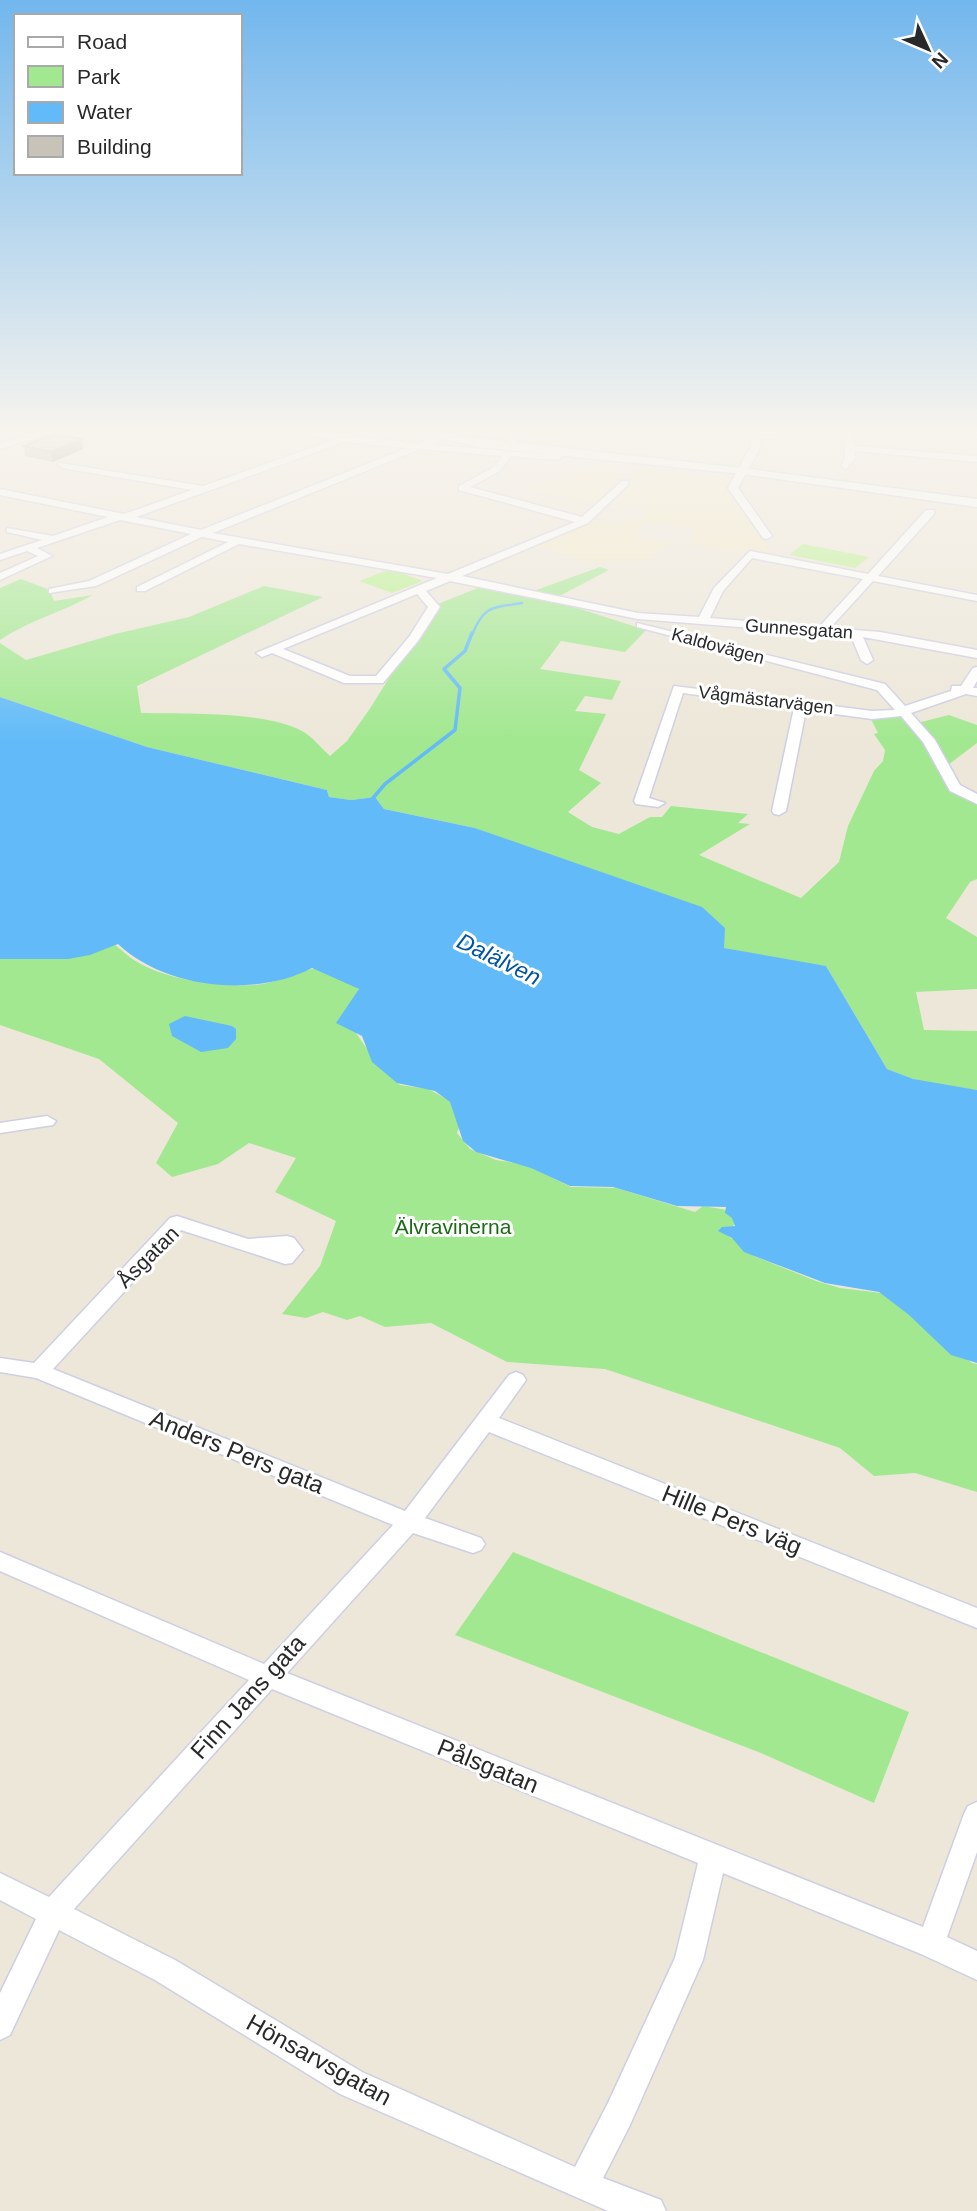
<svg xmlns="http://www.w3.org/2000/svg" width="977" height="2211" viewBox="0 0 977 2211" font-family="Helvetica,sans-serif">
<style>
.education{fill:#f0e8c6}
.green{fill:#a2e890}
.pitch{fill:#b7f18b}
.water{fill:#62bbf8}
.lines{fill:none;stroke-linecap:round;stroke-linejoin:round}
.stream-far1{stroke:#62bbf8;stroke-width:2.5}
.stream{stroke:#62bbf8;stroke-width:3.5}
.minor-casing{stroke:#cecfe3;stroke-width:3}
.tertiary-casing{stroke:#cecfe3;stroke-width:3}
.minor{fill:#fff;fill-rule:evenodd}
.tertiary{fill:#fff;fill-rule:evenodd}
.wall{fill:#aca89f}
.shaded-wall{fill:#8c8882}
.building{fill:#c8c3b9;stroke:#8c8882;stroke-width:2}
.labels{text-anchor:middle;stroke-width:6;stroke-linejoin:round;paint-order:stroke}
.far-street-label{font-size:18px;fill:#292929;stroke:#fff}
.park-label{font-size:21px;fill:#196b14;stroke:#fff}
.street-label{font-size:21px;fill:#292929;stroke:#fff}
.water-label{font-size:23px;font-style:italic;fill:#0255a3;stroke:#fff}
.near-street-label{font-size:24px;fill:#292929;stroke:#fff}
</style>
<rect width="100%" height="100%" fill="#ede7d9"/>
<g class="education">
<path d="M594 465 620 469 614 485 598 504 531 489Z"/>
<path d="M637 469 731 479 727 492 772 552 755 555 689 545 698 529 644 522 637 539 671 542 645 560 594 563 538 546 592 521 619 524 623 517 642 522 644 505 617 501Z"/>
</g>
<g class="green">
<path d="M600 567 609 570 552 600 646 630 625 652 561 641 540 669 621 681 612 700 585 696 575 711 606 714 579 770 601 783 568 812 592 827 619 834 650 817H662L671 806 748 814 738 823 750 824 699 855 801 898 839 862 848 826 874 771 883 761 885 750 874 734 878 733 871 719 876 716H902L909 725 949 715 977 725V743L940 771 977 799V879L970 882 946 918 977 937V989L916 992 924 1030 977 1031V1090L926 1085 887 1069 826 966 789 962 724 948 546 855 475 828 384 809 375 797 351 800 329 797 327 790 147 747 0 697V643L26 660 115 634 189 617 264 586 323 597 137 686 141 713C186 714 263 711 302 731 312 736 321 748 330 756L347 741 369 710 435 605 483 586 525 594Z"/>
<path d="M21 579 50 590 54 601 93 595C63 612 29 620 0 640V588Z"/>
<path d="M99 936C118 944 119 950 134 960 165 980 218 987 254 985 291 983 312 954 344 978 350 982 356 985 360 992L356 1033 378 1065 400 1085 428 1089 447 1099 464 1115 457 1133 470 1149 496 1160 526 1165 571 1187 616 1188 695 1212 703 1206 727 1210 739 1221 728 1230 729 1237 740 1242 754 1256 816 1281 840 1288 881 1293 972 1363 977 1364V1492L915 1473 874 1476 840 1448 605 1369 507 1362 431 1323 385 1327 360 1316 347 1320 323 1312 306 1318 282 1314 320 1266 336 1221 275 1192 296 1158 249 1143 218 1164 172 1177 156 1163 178 1123 99 1059 0 1025V954Z"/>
<path d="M513 1552 909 1712 874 1803 761 1753 455 1635Z"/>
</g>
<g class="pitch">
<path d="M803 544 869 557 855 568 789 555Z"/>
<path d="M390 569 423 581 392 593 359 581Z"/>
</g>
<g class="water">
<path d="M0 697 147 747 327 790 329 797 351 800 375 797 384 809 475 828 702 907 725 928 724 948 826 966 887 1069 913 1079 977 1090V1363L951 1355 909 1315 879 1292 825 1283 744 1252 732 1238 718 1231 722 1227 735 1226 732 1218 725 1213 726 1207 677 1206 613 1187 570 1186 531 1168 476 1152 463 1141 450 1102 435 1091 397 1083 372 1062 362 1036 336 1023 359 989 312 968C255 998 166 989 118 944L90 955 68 959H0Z"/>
<path d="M185 1016 232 1026 236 1029V1039L228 1048 201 1052 172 1036 169 1024Z"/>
</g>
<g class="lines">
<path class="stream-far1" d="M472 635C484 605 492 608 522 603"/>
<path class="stream" d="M373 798 385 784 455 730 460 688 444 669 465 651 472 633"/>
<g class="minor-casing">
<g id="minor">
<path d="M289 431H312L418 444 441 434 444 439 431 445 560 455 562 457 557 460 511 456 500 471 470 487 582 517 622 481H628V485L588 523 462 576 638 613 699 617 714 588 750 551 868 574 926 510H934V514L878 576 977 595V601L873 581 830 628 880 632 977 650V658L863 637 873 660 867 664 861 660 851 636 638 619 450 581 426 591 440 607 418 641 383 683H344L272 653 262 657 256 653 437 578 239 544 145 591H137V587L228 542 202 537 96 586 49 593V589L89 581 191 534 120 520 37 548 52 556 0 580V573L38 556 27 551 0 560V554L42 540 7 532V528L53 536 108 517 0 495V489L124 514 192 490 63 468 58 465 60 463 203 486 334 440ZM344 442 407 448 201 530 136 517ZM420 449 502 456 494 467 459 486V490L575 522 448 574 213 533ZM752 558 863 579 819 627 710 618 723 591ZM417 594 428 607 409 637 376 676H350L283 649Z"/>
<path d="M512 431H521L515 447 510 450 505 447Z"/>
<path d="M604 431H618L607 436Z"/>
<path d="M747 431H804L760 438V448L738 488 772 536 767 539 763 538 728 488 750 448 751 437Z"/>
<path d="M837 431H847L853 436 855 446 977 456V462L855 451V458L846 469 841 466 845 458V439Z"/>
<path d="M637 623 885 684 905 706 951 691 952 686H961L973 668 977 667V681L973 688H977V696L966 694 911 713 935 740 960 785 977 794V804L950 791 923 742 901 716 872 719 806 710 786 811 779 815 774 814 772 811 794 708 683 693 649 798 665 803 658 807 636 804 634 801 674 686 872 711 895 710 877 690 637 627Z"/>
<path d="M47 1116 56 1121 53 1125 0 1133V1123Z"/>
<path d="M177 1216 248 1239 287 1236 294 1238 303 1250 292 1263 285 1264 181 1230 53 1369 405 1511 509 1375 516 1372 523 1375 526 1380 499 1418 977 1608V1628L489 1432 425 1518 481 1538 485 1544 481 1550 473 1553 413 1533 287 1673 923 1927 964 1814 968 1806 977 1802V1852L947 1937 977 1951V1980L921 1954 723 1873 703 1960 630 2125 603 2178 661 2200 666 2211H608L340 2094 155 1980 59 1930 10 2035 0 2040V1993L36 1919 0 1900V1873L49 1897 249 1680 0 1571V1552L264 1664 393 1525 36 1378 0 1372V1358L34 1363 170 1218ZM272 1689 698 1863 675 1958 608 2103 575 2167 362 2072 175 1960 74 1909Z"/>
</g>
</g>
<g class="tertiary-casing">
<g id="tertiary">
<path d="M40 431H57L0 449V443Z"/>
<path d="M414 431 742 468 977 499V507L742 474 478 447Z"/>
</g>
</g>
<use href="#minor" class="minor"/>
<use href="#tertiary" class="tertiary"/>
</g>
<path class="wall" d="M24 446 83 449 53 462 25 456Z"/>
<path class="shaded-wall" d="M82 439 83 449 53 462 51 452Z"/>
<path class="building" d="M55 434 82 439 51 452 24 446Z"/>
<linearGradient id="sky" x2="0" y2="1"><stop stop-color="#72b7ee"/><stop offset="0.58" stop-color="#f7f4ee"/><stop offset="1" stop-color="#f7f4ee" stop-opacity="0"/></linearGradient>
<rect width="977" height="741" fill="url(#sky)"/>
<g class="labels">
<g class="far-street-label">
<text transform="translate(799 629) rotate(4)" y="6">Gunnesgatan</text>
<text transform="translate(718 646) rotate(15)" y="6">Kaldovägen</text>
<text transform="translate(766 700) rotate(7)" y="6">Vågmästarvägen</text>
</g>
<g class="park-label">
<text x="453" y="1234">Älvravinerna</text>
</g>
<g class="street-label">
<text transform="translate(148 1257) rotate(-45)" y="7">Åsgatan</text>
</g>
<g class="water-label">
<text transform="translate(499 959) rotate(26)" y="8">Dalälven</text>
</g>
<g class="near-street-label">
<text transform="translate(237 1452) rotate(22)" y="8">Anders Pers gata</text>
<text transform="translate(732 1520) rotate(22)" y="8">Hille Pers väg</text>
<text transform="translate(248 1697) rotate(-48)" y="8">Finn Jans gata</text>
<text transform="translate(488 1766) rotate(22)" y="8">Pålsgatan</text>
<text transform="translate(319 2060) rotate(29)" y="8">Hönsarvsgatan</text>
</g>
</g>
<rect x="14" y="14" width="228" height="161" fill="#ffffff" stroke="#a9a9a9" stroke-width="2"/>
<rect x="28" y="37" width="35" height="10" fill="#ffffff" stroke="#a9a9a9" stroke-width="2"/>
<text x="77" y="49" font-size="21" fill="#292929">Road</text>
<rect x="28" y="66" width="35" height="21" fill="#a2e890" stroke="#a9a9a9" stroke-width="2"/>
<text x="77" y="84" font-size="21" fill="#292929">Park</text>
<rect x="28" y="102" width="35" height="21" fill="#62bbf8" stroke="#a9a9a9" stroke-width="2"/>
<text x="77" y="119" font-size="21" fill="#292929">Water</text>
<rect x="28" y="136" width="35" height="21" fill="#c8c3b9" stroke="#a9a9a9" stroke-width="2"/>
<text x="77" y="154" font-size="21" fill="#292929">Building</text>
<g transform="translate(928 49) rotate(134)" stroke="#ffffff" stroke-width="5" paint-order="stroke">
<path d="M0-5L12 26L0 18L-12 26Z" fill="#292929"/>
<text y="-10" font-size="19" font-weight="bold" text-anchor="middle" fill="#292929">N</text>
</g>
</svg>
